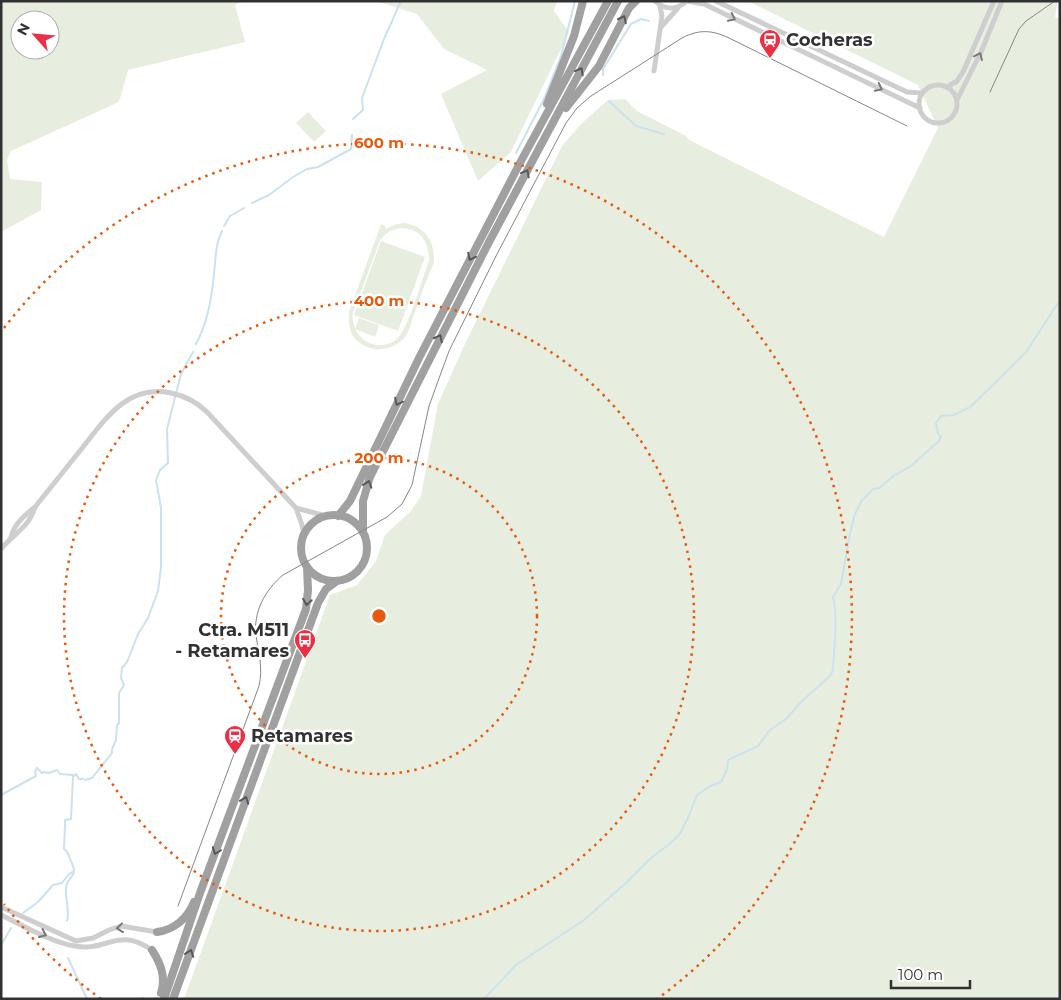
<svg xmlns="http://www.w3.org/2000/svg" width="1061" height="1000" viewBox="0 0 1061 1000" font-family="Montserrat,sans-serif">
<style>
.green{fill:#e8eedf;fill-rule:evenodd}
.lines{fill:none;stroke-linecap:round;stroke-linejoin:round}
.stream{stroke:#cbe2ee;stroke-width:2}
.minor{stroke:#cecece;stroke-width:5}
.trunk{stroke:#a0a0a0;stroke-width:8}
.tram{stroke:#868686;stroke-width:1}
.oneway{stroke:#787878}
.oneway2{stroke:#585858}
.ring{fill:none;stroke:#e8590c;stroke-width:2.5;stroke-dasharray:2.5 5}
.labels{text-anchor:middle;stroke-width:5;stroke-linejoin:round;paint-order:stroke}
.poi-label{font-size:18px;font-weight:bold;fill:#313131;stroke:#fff;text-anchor:start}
.centre{fill:#e8590c;stroke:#fff;stroke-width:2.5}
.ring-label{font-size:15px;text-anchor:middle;font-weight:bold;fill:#e8590c;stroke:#fff;stroke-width:5;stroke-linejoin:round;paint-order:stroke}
</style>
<rect width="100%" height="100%" fill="#fff"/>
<g class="green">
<path d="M1 1H243L235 5 245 42 128 70 119 102 11 151 7 160 10 179 42 182 41 210 1 232ZM20 20H50V50H20Z"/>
<path d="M376 1H557L554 11 569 32 511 152 478 181 441 94 487 70 444 49 417 14Z"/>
<path d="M748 1H1058L1055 17 1060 19V999H184L330 595 357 585 376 561 385 535 410 512 421 496 438 404 464 346 562 146 581 124 608 100 625 99 637 111 686 136 689 140 884 237 938 128 918 85Z"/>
<path d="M308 112 326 131 314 142 296 123Z"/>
<path d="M404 223C425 226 435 241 434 262 427 278 421 295 415 312 412 320 410 330 405 337 395 349 377 353 363 345 350 338 348 326 349 312L381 224 385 226V229L397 224ZM400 228C421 228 429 242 429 261 423 276 408 329 398 338 393 343 384 346 376 345 366 343 360 338 355 329L375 337 379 325 359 318 355 329 352 316 380 240 388 232Z"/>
<path d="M381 241 425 257 398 331 354 315Z"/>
</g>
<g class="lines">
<g class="stream">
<path d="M603 75V69L631 24 641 19 649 21"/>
<path d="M609 101 636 126 664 134"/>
<path d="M353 119 363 110 362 98 384 39 401 1"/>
<path d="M516 153 544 99 561 56 575 1"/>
<path d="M252 203 269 195 293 177 307 169 318 167 351 149 352 135"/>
<path d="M224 226 230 216 244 208"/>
<path d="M196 344C208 322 212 298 214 273 216 258 215 245 222 231"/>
<path d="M85 780 92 778 112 753V749L116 740 117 725 119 723V693L124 685 121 678 122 668 127 662 138 634 148 618 158 591 161 567V508L156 480 160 470 168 463 167 429 181 374 193 352"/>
<path d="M1 795 36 776 35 772 37 768 42 773 44 772 49 773 57 770 60 774 73 775"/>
<path d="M23 913 38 902 53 885 62 883 69 874 73 872"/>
<path d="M67 921C70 910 65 899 66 888 68 873 80 879 70 859 68 854 69 852 64 849L65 824V820L71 819 73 777 76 774 79 779H83"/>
<path d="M1 945 11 928"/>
<path d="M68 958 87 999"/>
<path d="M484 999 516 965 584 920 627 882 651 858 668 845 679 835 688 818 697 795 710 786 721 782 727 770 728 760 758 746 770 730 786 719 801 702 830 676 833 670C834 647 838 620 833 597L841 584 850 533 855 514 861 502 873 489 879 488 895 475 911 466 939 441 941 437 938 433 936 423 941 416 954 415 970 407 996 382 1026 352 1060 300"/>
</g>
<g class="minor">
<path d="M655 1C666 11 676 10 687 1"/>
<path d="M687 1 704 4 920 108"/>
<path d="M716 1 907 92 922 93"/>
<path d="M661 27 678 8"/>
<path d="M654 71 662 16 660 6"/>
<circle cx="938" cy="104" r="19"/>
<path d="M947 87 957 81 963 72 994 1"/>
<path d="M957 100 981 52 1002 1"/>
<path d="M296 508 326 516"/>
<path d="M11 537C14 524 25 515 35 507 51 487 67 467 83 447 106 418 128 384 171 393 185 396 197 402 207 412L296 508 302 525 304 535"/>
<path d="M1 549C15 532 28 529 35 507"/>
<path d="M1 907 76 941 93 938 109 930 121 926 157 932"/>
<path d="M1 915C22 925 53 943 75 946 108 952 117 926 152 950"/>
</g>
<g class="trunk">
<path d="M547 104 574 36 583 1"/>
<path d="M566 108 599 66 629 8 636 1"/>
<circle cx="334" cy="548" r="33"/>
<path d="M338 516 350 501 419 358 521 161 608 1"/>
<path d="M363 532V501L370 477 489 242 618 1"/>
<path d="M157 932C174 930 188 918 194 902"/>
<path d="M152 950C161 964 166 977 161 993"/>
<path d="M164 999 200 893 306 609 308 590 307 567"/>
<path d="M173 999 318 603 326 589 337 581"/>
</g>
<g class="tram">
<path d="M990 92 1019 29 1026 21 1055 1"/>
<path d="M178 906 259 686C263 668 259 654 256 636 253 612 265 590 283 575L387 517 402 504 412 485 429 406 449 351 496 256 566 123 577 108 591 96 682 38C699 29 712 30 729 38L907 126"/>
<path d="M143 999V998"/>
</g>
</g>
<defs><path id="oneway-chevron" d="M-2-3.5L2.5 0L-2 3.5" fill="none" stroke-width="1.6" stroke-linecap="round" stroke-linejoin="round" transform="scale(1.25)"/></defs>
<g class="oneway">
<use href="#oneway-chevron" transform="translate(732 18) rotate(26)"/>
<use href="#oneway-chevron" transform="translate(979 56) rotate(-64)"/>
<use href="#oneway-chevron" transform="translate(879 88) rotate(26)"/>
<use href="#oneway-chevron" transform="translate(120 928) rotate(173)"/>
<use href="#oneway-chevron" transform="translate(43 934) rotate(24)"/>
</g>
<g class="oneway2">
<use href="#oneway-chevron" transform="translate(623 19) rotate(-63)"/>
<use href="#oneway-chevron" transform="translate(580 71) rotate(-62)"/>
<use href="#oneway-chevron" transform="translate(526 173) rotate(-61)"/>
<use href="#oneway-chevron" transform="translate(471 257) rotate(117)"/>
<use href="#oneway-chevron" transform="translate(439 338) rotate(-63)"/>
<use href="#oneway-chevron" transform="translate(398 402) rotate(116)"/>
<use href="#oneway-chevron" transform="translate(368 484) rotate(-71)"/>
<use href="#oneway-chevron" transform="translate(307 602) rotate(99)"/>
<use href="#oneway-chevron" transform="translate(245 800) rotate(-70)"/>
<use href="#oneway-chevron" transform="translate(216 851) rotate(111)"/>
<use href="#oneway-chevron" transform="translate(190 953) rotate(-70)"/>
</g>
<g class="ring">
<circle cx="379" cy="616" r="158"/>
<circle cx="379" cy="616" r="315"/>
<path d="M101 999A473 473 0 0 1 4 904M4 328A473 473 0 1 1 657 999"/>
</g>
<defs>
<g id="station-pin" transform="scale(1.125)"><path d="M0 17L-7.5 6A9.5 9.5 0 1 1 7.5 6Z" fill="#eb3045" stroke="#fff"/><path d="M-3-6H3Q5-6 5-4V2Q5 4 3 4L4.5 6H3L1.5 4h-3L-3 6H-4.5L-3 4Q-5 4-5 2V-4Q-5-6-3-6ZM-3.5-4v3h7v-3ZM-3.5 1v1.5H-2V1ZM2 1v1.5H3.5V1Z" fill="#fff"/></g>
<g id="bus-pin" transform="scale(1.125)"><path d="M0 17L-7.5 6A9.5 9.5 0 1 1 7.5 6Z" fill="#eb3045" stroke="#fff"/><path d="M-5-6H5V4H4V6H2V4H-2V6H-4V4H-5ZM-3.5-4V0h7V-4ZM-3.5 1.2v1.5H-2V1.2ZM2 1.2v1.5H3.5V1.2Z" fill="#fff"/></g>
</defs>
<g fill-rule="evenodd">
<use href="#station-pin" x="770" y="40"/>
<use href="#bus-pin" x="305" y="640"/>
<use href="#station-pin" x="235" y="736"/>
</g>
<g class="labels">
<g class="poi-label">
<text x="786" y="46">Cocheras</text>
<text x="289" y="636" text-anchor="end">Ctra. M511<tspan x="289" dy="21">- Retamares</tspan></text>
<text x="251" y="742">Retamares</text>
</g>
</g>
<circle cx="379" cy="616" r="8" class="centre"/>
<g class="ring-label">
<text x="379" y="148">600 m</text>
<text x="379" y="306">400 m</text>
<text x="379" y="463">200 m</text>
</g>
<rect width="1061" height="1000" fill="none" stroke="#313131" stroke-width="5"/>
<g transform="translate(35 35) rotate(297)"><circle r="24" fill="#ffffff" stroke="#adadad"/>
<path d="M0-4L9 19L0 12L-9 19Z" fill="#eb3045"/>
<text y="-8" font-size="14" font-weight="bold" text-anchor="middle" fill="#313131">N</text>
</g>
<path d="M891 980v8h79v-8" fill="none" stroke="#313131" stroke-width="2.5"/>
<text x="898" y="980" font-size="15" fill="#313131" stroke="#ffffff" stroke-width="4" paint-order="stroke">100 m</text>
</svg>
